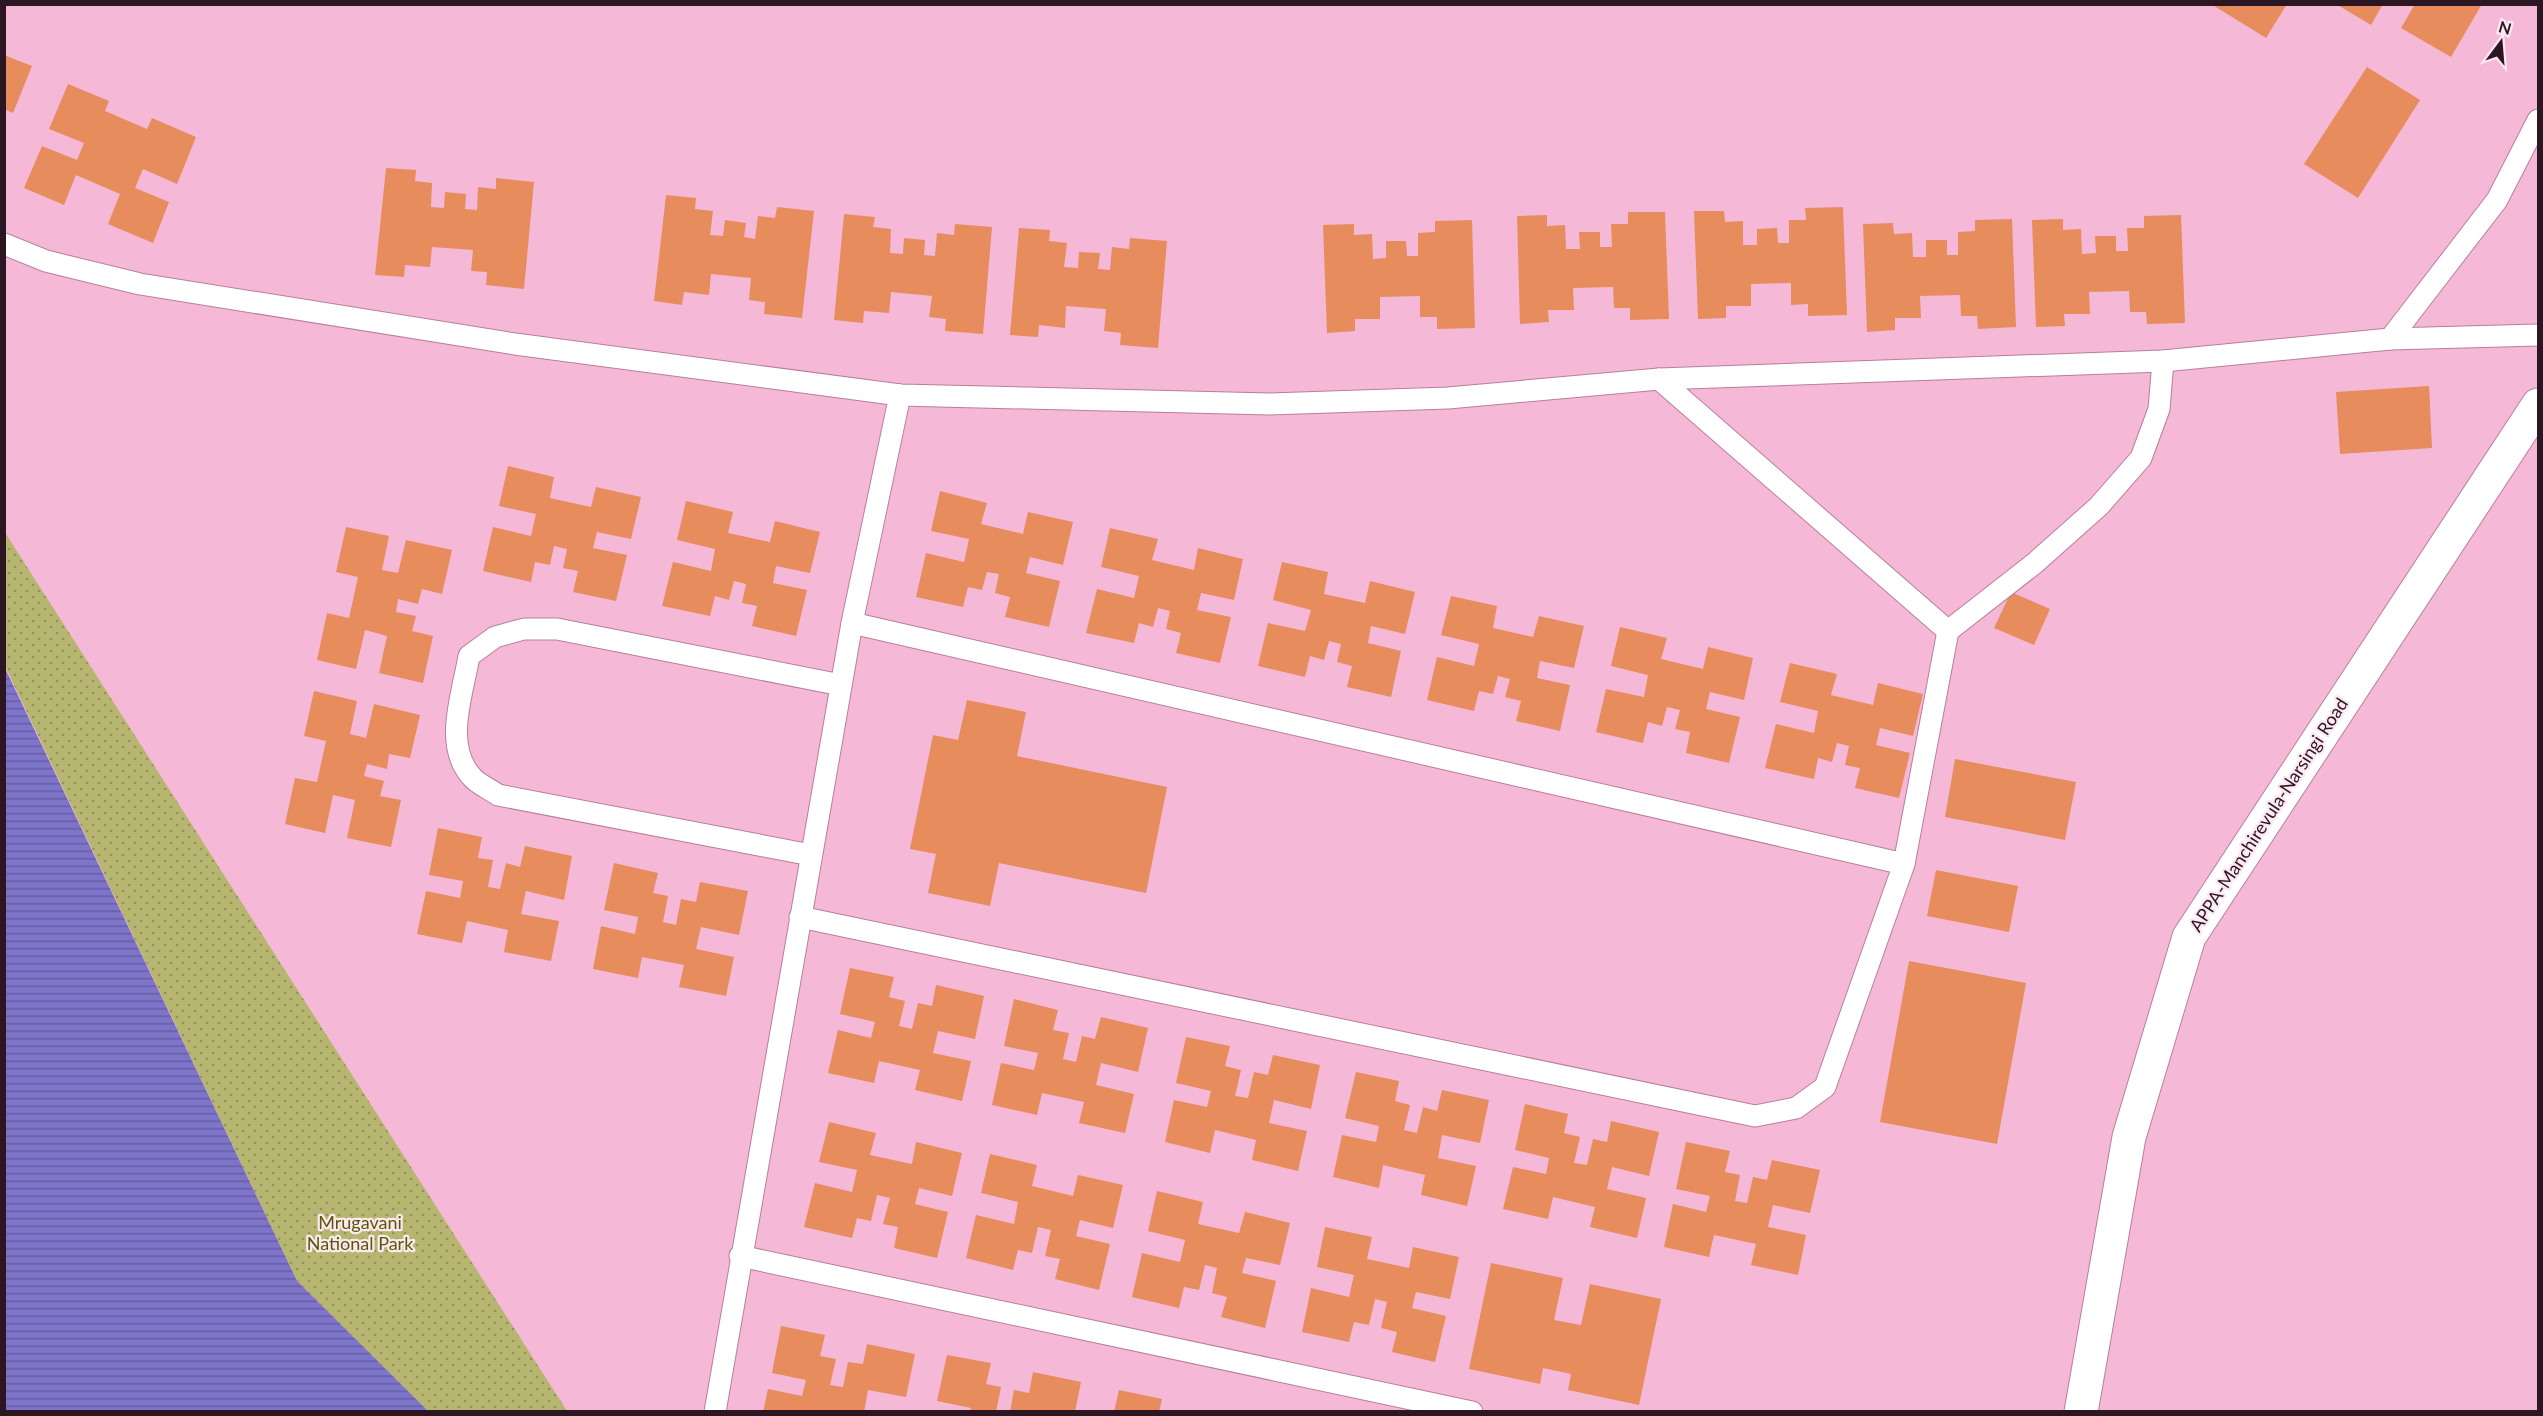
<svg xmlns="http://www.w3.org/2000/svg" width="2543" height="1416" viewBox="0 0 2543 1416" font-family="Lato,sans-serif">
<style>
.grass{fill:url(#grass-dots)}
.water{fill:url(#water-rules)}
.building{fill:#e68c5d}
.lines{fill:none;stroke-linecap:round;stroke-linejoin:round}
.service-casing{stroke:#b77f9c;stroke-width:23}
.minor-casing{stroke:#b77f9c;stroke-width:35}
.service{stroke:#fff;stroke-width:21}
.minor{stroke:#fff;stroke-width:33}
.labels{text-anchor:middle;stroke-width:4.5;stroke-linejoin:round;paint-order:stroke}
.street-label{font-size:18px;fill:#2b1621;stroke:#fbe8f1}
.park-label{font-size:18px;fill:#5a5805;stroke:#fbe8f1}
</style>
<defs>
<pattern id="grass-dots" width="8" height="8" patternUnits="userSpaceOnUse" patternTransform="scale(1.5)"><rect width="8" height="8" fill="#b7b671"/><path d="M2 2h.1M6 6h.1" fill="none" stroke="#95935c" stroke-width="1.8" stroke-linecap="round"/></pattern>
<pattern id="water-rules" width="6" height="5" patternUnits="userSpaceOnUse" patternTransform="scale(1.5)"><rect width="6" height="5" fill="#7e74c9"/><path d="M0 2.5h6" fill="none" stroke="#675ea3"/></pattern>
</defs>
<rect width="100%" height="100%" fill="#f5b9d7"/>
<path class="grass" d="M4 531 567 1411H428L297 1281 5 666Z"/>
<path class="water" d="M4 666 297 1281 428 1411H5Z"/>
<g class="building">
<path d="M2211 4H2287L2266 38Z"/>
<path d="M2336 4H2383L2371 25Z"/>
<path d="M2415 4H2482L2451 57 2401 28Z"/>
<path d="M4 55 32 66 13 113 4 109Z"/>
<path d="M2367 67 2420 100 2358 198 2304 164Z"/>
<path d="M68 84 109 101 105 111 147 129 152 118 196 137 177 184 143 169 135 188 169 202 153 243 108 224 120 194 76 175 64 205 24 188 42 146 77 160 84 143 49 129Z"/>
<path d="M386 168 416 170 415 181 432 183 431 207 444 208 445 192 466 194 465 209 477 210 478 187 496 189V178L534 182 524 289 486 285 487 272 471 271 473 250 432 247 430 267 405 265 404 277 375 275Z"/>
<path d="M666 195 696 198 695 209 713 211 710 235 723 236 725 220 746 223 744 237 755 239 758 216 775 218 777 207 814 211 802 318 764 314 765 302 749 300 751 278 711 274 709 295 684 292 682 305 654 301Z"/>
<path d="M1843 207 1847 315 1808 316V304L1791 305V283L1751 284V306H1726V318L1698 319 1694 211H1724L1725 222 1743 221V245H1757V229L1777 228 1778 243H1789V220H1806L1805 208Z"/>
<path d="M1628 212H1665L1669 319 1630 320V308H1614L1613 287 1573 288 1574 310H1548L1549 322 1520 324 1517 216 1547 215V226L1565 225 1566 249H1580L1579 232H1600V247H1612L1611 224H1628Z"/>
<path d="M844 214 875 217 873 227 891 229 890 253 903 254 904 238 925 240 924 255 935 256 937 233 954 235 955 224 992 227 983 334 945 331 946 319 929 317 932 296 891 292 889 313 864 311 863 323 834 320Z"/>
<path d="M2181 215 2185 323 2147 324 2146 312H2130L2129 291 2089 292 2090 314H2064L2065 326 2036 327 2032 220 2063 219V230L2081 229 2082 254 2096 253 2095 236H2116V251H2128L2127 228H2144V216Z"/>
<path d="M2012 219 2016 327 1978 329 1977 316H1961L1960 295 1920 296 1921 318H1895V330L1867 332 1863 224 1893 223 1894 234 1912 233 1913 257H1926V240H1947V255H1958V232L1975 231V220Z"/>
<path d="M1472 220 1475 328 1437 329V317H1420V296L1380 297V319H1355V331L1327 333 1323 225 1354 224V235L1372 234 1373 259 1386 258V241H1406L1407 256H1418V233L1435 232V221Z"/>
<path d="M1019 228 1050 230 1049 241 1067 243 1064 267 1078 268 1079 252 1100 253 1098 269 1110 270 1112 247 1129 249 1130 238 1167 241 1158 348 1120 345 1121 333 1104 331 1106 309 1066 306 1065 328 1039 325 1038 337 1010 335Z"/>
<path d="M2429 386 2432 448 2340 454 2336 392Z"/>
<path d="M508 466 554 477 550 498 591 507 596 487 641 497 631 539 597 532 593 548 627 555 616 601 573 592 578 571 563 568 567 549 554 546 550 565 535 562 531 582 483 571 493 527 531 536 536 514 499 506Z"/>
<path d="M940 491 987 503 981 524 1023 534 1028 512 1073 522 1063 565 1030 557 1026 573 1060 581 1049 627 1005 617 1010 597 995 593 999 574 987 572 982 590 968 587 963 607 916 597 926 553 964 562 969 539 931 531Z"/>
<path d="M686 501 733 512 728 533 770 542 775 521 820 532 810 573 776 566 773 583 807 590 796 636 752 626 757 606 742 603 746 584 734 581 729 600 715 596 710 616 662 606 673 562 711 571 715 549 677 540Z"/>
<path d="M346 527 389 536 382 570 398 573 406 540 452 550 442 594 422 589 418 604 398 599 396 612 416 616 412 631 433 636 423 683 379 673 387 636 365 630 356 669 317 660 327 613 349 618 358 577 336 572Z"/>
<path d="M1110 528 1158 539 1152 560 1194 570 1198 548 1243 559 1234 600 1201 593 1197 610 1231 617 1220 663 1176 653 1181 633 1166 629 1170 611 1158 608 1153 627 1139 623 1134 643 1086 633 1097 589 1134 598 1139 576 1101 567Z"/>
<path d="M1282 562 1328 572 1324 594 1365 603 1370 581 1415 592 1405 634 1371 626 1368 643 1401 651 1391 697 1347 687 1352 666 1337 662 1341 644 1329 641 1324 660 1310 656 1305 677 1258 666 1268 623 1305 631 1311 610 1273 600Z"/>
<path d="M2011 592 2050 609 2034 645 1994 628Z"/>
<path d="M1451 596 1497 606 1493 628 1533 637 1539 616 1584 626 1574 668 1540 661 1537 678 1570 685 1560 731 1516 721 1521 701 1505 697 1510 679 1498 676 1493 694 1479 691 1474 711 1427 700 1437 657 1474 666 1479 644 1441 635Z"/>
<path d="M1620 627 1667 638 1661 659 1703 669 1708 647 1753 658 1744 700 1710 692 1706 709 1740 717 1729 763 1686 753 1690 732 1675 729 1680 710 1667 707 1662 726 1648 722 1643 743 1596 732 1606 689 1644 697 1648 675 1611 666Z"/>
<path d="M1790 663 1837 674 1831 695 1873 705 1878 683 1923 694 1913 736 1880 728 1876 745 1910 753 1899 798 1855 788 1860 768 1845 765 1849 746 1837 743 1832 762 1818 758 1814 779 1765 768 1776 724 1814 733 1818 711 1780 702Z"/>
<path d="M314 691 357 701 350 734 366 738 374 704 420 715 410 758 389 754 387 769 367 764 364 776 384 781 380 796 401 800 391 847 347 838 355 800 333 795 325 833 285 824 295 778 317 782 326 741 304 736Z"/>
<path d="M967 700 1026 712 1017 756 1167 787 1146 893 999 863 990 906 928 893 936 854 910 849 933 735 958 740Z"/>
<path d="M1955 759 2076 782 2065 840 1945 817Z"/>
<path d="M438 828 482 837 478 858 493 860 488 887 500 889 506 863 520 867 525 846 572 856 564 900 526 891 521 914 559 921 551 961 504 952 508 930 467 921 462 943 417 934 426 891 460 898 463 881 429 875Z"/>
<path d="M614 863 658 873 653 893 668 896 663 922 676 925 681 899 696 902 700 882 748 891 739 935 701 927 696 949 734 957 726 996 679 987 684 965 642 957 638 978 593 969 601 926 635 934 638 917 604 910Z"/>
<path d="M1936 870 2018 886 2009 932 1927 916Z"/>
<path d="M1909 961 2026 983 1997 1144 1880 1122Z"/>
<path d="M850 968 894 977 889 997 905 1001 899 1026 912 1029 918 1003 932 1006 936 985 984 996 975 1039 938 1031 933 1053 971 1061 962 1101 915 1090 920 1070 879 1061 874 1083 828 1073 838 1030 871 1038 875 1022 840 1014Z"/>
<path d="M1014 999 1058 1010 1053 1030 1069 1033 1063 1059 1076 1062 1082 1036 1095 1039 1101 1017 1148 1028 1138 1072 1101 1063 1096 1085 1134 1094 1125 1133 1079 1123 1084 1102 1042 1093 1037 1115 992 1105 1001 1063 1034 1070 1038 1053 1004 1046Z"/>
<path d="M1186 1037 1230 1046 1225 1066 1241 1070 1235 1096 1248 1098 1254 1072 1268 1075 1273 1055 1320 1065 1311 1109 1274 1100 1269 1123 1307 1131 1298 1171 1252 1160 1256 1140 1215 1130 1210 1153 1165 1142 1174 1100 1207 1107 1211 1091 1176 1083Z"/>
<path d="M1356 1072 1399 1081 1395 1101 1410 1105 1404 1130 1417 1133 1423 1107 1437 1111 1442 1090 1489 1100 1480 1143 1442 1135 1438 1158 1476 1166 1467 1206 1421 1195 1425 1175 1383 1165 1379 1188 1333 1177 1342 1135 1376 1142 1379 1126 1345 1118Z"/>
<path d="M1525 1104 1568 1114 1564 1133 1580 1137 1574 1163 1587 1165 1593 1139 1607 1142 1611 1121 1659 1132 1649 1176 1612 1167 1607 1189 1646 1198 1637 1238 1590 1227 1595 1207 1553 1197 1548 1219 1503 1209 1513 1167 1546 1174 1549 1158 1515 1150Z"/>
<path d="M829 1122 876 1133 870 1155 912 1164 916 1142 962 1153 952 1196 919 1188 915 1204 948 1212 937 1258 894 1248 898 1227 883 1224 890 1198 877 1195 871 1221 857 1218 852 1238 804 1227 815 1183 852 1192 857 1170 819 1162Z"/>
<path d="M1686 1142 1730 1151 1725 1172 1740 1175 1735 1201 1747 1203 1753 1177 1767 1180 1772 1160 1820 1170 1810 1213 1773 1205 1768 1227 1806 1235 1798 1275 1751 1265 1756 1244 1714 1235 1709 1257 1664 1247 1673 1204 1706 1212 1710 1196 1676 1189Z"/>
<path d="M990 1154 1037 1165 1032 1186 1073 1196 1078 1175 1123 1185 1113 1228 1080 1220 1076 1236 1110 1244 1099 1290 1055 1279 1060 1259 1045 1256 1051 1230 1038 1227 1032 1253 1018 1250 1013 1270 966 1258 976 1215 1014 1224 1018 1202 981 1193Z"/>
<path d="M1157 1191 1203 1202 1198 1224 1239 1233 1245 1212 1290 1223 1280 1265 1246 1258 1242 1273 1276 1281 1265 1328 1221 1317 1227 1297 1212 1293 1217 1268 1205 1265 1199 1290 1184 1287 1179 1308 1132 1297 1142 1253 1180 1262 1185 1240 1148 1231Z"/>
<path d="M1325 1227 1372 1237 1367 1259 1409 1268 1413 1247 1459 1257 1450 1299 1416 1292 1412 1308 1446 1316 1435 1362 1392 1352 1397 1332 1381 1328 1387 1302 1375 1299 1369 1325 1354 1322 1349 1342 1302 1332 1311 1288 1349 1297 1354 1275 1317 1267Z"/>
<path d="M1491 1263 1563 1278 1554 1320 1581 1325 1590 1284 1661 1299 1639 1405 1568 1390 1571 1374 1543 1368 1540 1384 1469 1369Z"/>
<path d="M781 1326 825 1335 820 1356 836 1359 830 1385 843 1387 848 1362 863 1364 867 1344 915 1354 906 1397 868 1390 864 1412H763L768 1389 802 1396 806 1380 772 1373Z"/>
<path d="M947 1355 991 1363 986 1384 1001 1387 996 1412H970L971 1408 937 1401Z"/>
<path d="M1033 1372 1081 1382 1075 1412H1010L1014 1390 1029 1393Z"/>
<path d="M1119 1390 1162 1399 1159 1412H1114Z"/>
</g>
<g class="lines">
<g class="service-casing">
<g id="service">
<path d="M4 244 46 261 140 284 515 344 900 395 1269 404 1448 398 1659 379 2163 361 2390 339 2538 335"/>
<path d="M2390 339 2497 200 2538 120"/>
<path d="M1659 379 1948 631"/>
<path d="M852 623 1904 864"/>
<path d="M811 855 498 795C490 789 477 784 471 776 443 744 463 693 469 656L495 637 524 629H557L841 685"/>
<path d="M800 917 1755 1116 1796 1108 1825 1087 1904 864 1948 631 2035 563 2099 506 2141 458 2159 409 2163 361"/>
<path d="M740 1256 1472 1412"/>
<path d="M715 1412 852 623 900 395"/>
</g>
</g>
<g class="minor-casing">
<path id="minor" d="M2081 1412 2129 1137 2189 937 2538 405"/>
</g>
<use href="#service" class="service"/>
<use href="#minor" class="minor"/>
</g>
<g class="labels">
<g class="street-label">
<text transform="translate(2269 815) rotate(-57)" y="6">APPA-Manchirevula-Narsingi Road</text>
</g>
<g class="park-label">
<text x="360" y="1229">Mrugavani<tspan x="360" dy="21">National Park</tspan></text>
</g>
</g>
<rect width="2543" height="1416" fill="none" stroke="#2b1621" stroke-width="12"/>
<g transform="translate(2501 42) rotate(16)" stroke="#fbe8f1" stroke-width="4.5" paint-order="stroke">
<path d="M0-4.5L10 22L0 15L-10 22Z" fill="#2b1621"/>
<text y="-9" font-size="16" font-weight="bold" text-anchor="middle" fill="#2b1621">N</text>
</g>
</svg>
